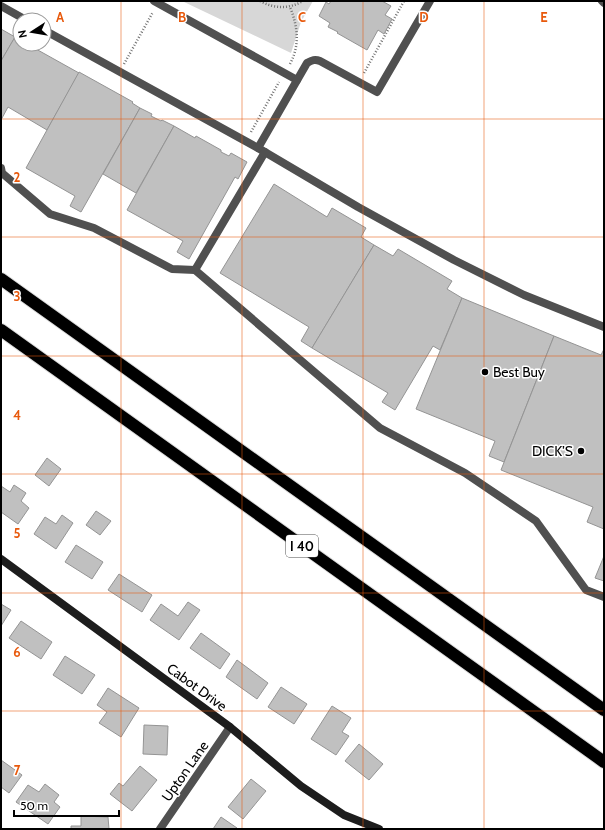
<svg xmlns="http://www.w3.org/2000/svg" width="605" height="830" viewBox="0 0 605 830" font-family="Cabin,sans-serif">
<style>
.green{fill:#d7d7d7}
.building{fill:#c0c0c0;stroke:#949494}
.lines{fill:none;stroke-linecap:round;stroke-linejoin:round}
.highway-casing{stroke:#dbdbdb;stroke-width:14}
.path{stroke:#727272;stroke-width:2.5;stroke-dasharray:1 2;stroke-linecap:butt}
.lane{stroke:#505050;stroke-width:8}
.street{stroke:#505050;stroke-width:8}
.secondary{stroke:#1d1d1d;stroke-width:8}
.highway{stroke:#000;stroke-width:12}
.grid{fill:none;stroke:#e8590c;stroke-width:1;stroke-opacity:0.55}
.poi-dot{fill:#000;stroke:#fff;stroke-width:1.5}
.labels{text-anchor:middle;stroke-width:3;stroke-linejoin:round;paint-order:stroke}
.shield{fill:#fff;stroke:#4c4c4c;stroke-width:1}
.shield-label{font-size:13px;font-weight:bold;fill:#000}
.poi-label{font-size:14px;fill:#000;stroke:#fff;text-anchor:start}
.street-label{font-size:14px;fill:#000;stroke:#fff}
.grid-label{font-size:13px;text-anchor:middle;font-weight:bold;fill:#e8590c;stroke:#fff;stroke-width:3;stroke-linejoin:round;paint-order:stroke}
</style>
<rect width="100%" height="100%" fill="#fff"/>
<path class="green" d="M182 1H313L301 22 291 53Z"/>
<g class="building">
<path d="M331 1H382L391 6 385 15 392 19 384 34 378 30 367 50 337 33 338 32 328 27 330 23 319 16 326 2 329 4Z"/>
<path d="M1 29 15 37 1 61Z"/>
<path d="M15 37 20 40V44H27L79 73 47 130 8 107 1 120V61Z"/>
<path d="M79 72 133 102 132 103 140 108 81 212 70 206 75 196 26 168Z"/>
<path d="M140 108 152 114 151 116 161 121 162 120 174 126 136 193 103 174Z"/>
<path d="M174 126 195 138 196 136 221 150V152L229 156 231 153 247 162 238 179 235 177 189 259 177 252 183 241 127 210Z"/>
<path d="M274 184 327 217 332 208 366 228 361 237 374 245 312 348 301 341 309 327 220 273Z"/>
<path d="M374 245 393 256 398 249 452 281 447 289 462 298 440 350 433 346 395 410 382 402 388 393 312 348Z"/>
<path d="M462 298 554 336 504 462 489 456 495 441 416 409Z"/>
<path d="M554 336 601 355 604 349V529L587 522 593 507 501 470Z"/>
<path d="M47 458 61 469 49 486 35 475Z"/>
<path d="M14 485 26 493 21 501 29 508 18 524 1 512V486L10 492Z"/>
<path d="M96 511 111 521 100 535 86 525Z"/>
<path d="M62 515 73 523 56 549 34 534 45 517 56 524Z"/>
<path d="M76 545 103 562 92 579 65 562Z"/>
<path d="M604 556V581L595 578Z"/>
<path d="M119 574 152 595 142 612 108 590Z"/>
<path d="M188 602 200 610 179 640 150 620 161 604 178 616Z"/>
<path d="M1 604 11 610 1 626Z"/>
<path d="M21 621 52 642 41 659 9 638Z"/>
<path d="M201 633 230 654 220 669 190 648Z"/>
<path d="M65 656 95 675 82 694 53 675Z"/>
<path d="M237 660 268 683 257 699 226 677Z"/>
<path d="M281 687 307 704 294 724 268 707Z"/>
<path d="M108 688 139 708 121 737 99 723 107 712 97 705Z"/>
<path d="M332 706 351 718 342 732 349 736 336 755 311 739Z"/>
<path d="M144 725 168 726 167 755 143 754Z"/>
<path d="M359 744 383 764 369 780 345 761Z"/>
<path d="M1 760 22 775 9 793 1 787Z"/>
<path d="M140 766 157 780 132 811 110 794 119 783 123 786Z"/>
<path d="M251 779 266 791 243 819 228 807Z"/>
<path d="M45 784 59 795 54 802 60 807 48 824 16 802 28 785 39 792Z"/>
<path d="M81 816 108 817 109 829H71V826H81Z"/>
<path d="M221 817 237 828V829H213Z"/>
</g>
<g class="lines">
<g class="highway-casing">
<g id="highway">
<path d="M1 279 604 710"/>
<path d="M1 330 604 762"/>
</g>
</g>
<g class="path">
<path d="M260 1C275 9 289 9 303 1"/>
<path d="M124 64 153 12"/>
<path d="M290 64C300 45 298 27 290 7"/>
<path d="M364 73 404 1"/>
<path d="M251 132 279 82"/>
</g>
<g class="lane">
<path d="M154 1 297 80"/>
<path d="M1 6 26 20"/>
<path d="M44 30 258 148 358 207 454 260 524 295 604 327"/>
<path d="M258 148 307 63C312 60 315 59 320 61L377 92 430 1"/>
<path d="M265 152 195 270 380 428 465 473 536 521 586 590 604 597"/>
<path d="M1 168 2 173 50 214 94 228 172 269 195 270"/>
</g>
<g class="street">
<path d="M602 1 604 3"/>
<path d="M160 829 230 727"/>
</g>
<path class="secondary" d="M1 559 230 727 301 786 344 815 379 829"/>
<use href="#highway" class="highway"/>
</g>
<path class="grid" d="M121 1V829M242 1V829M363 1V829M484 1V829M1 119H604M1 237H604M1 356H604M1 474H604M1 593H604M1 711H604"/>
<g class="poi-dot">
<circle cx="485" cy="372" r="4"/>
<circle cx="581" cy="451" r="4"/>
</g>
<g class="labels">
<rect class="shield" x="286" y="535" width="32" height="22" rx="3"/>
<g class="shield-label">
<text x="302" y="551">I 40</text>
</g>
<g class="poi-label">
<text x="493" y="377">Best Buy</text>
<text x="573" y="456" text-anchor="end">DICK’S</text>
</g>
<g class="street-label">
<text transform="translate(197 687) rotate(36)" y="5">Cabot Drive</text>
<text transform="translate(185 771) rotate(-55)" y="5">Upton Lane</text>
</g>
</g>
<g class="grid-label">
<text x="60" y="22">A</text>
<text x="182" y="22">B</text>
<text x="302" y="22">C</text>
<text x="424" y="22">D</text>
<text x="544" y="22">E</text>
<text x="17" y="182">2</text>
<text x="17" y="301">3</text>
<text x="17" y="420">4</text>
<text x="17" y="538">5</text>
<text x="17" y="657">6</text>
<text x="17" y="775">7</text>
</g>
<rect width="605" height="830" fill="none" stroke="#000000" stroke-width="4"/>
<g transform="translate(32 32) rotate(258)"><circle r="19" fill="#ffffff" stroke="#999999"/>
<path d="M0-3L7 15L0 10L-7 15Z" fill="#000000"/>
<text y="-6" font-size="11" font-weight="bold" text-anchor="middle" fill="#000000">N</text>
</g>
<path d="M14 810v6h105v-6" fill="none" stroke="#000000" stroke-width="2"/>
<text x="20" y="810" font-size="12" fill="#000000" stroke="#ffffff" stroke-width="3" paint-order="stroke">50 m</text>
</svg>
